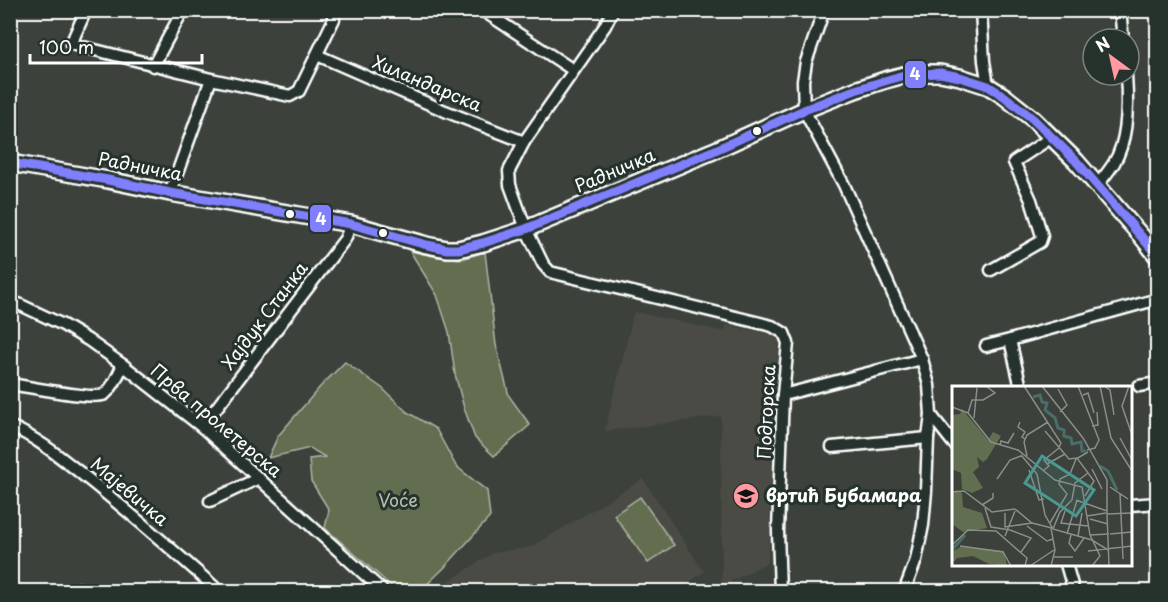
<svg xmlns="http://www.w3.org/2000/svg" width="1168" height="602" viewBox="0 0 1168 602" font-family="'Playpen Sans',sans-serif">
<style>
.built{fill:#4c4c45}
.green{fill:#626e50;stroke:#b0b6a8;stroke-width:1.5}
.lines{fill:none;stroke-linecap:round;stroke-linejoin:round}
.street-casing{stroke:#fff;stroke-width:15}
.secondary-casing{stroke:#fff;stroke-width:20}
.street{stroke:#26332d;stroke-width:10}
.secondary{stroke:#26332d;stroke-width:15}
.bus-1-casing{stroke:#26332d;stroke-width:14}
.bus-1{stroke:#8080ff;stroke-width:9}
.bus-dot{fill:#fff;stroke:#26332d;stroke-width:2}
.labels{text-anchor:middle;stroke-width:6;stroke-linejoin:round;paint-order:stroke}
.street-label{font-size:18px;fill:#fff;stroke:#26332d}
.poi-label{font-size:18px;font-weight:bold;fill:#fff;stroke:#26332d;text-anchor:start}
.park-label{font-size:18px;fill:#b8beb0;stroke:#26332d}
.inset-river{fill:none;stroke:#496d6b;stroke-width:3}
.inset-road{fill:none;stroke:#8a8e89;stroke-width:1.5}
.view{fill:#4b9892;fill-opacity:0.15;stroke:#4b9892;stroke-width:3}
.inset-edge{fill:none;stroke:#fff;stroke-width:3}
.line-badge{stroke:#26332d;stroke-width:2}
.badge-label{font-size:16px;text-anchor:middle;font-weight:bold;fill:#fff}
</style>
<rect width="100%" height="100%" fill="#3c423b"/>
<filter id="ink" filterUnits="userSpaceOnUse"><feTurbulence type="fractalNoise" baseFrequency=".0167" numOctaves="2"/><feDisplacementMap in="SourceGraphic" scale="12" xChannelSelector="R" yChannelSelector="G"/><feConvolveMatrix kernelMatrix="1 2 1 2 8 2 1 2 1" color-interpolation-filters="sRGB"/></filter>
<g filter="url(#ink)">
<g class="built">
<path d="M634 312 725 332 726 325 779 336 768 562 722 586 721 416 605 431Z"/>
<path d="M643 479 704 572 676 591 436 592 446 583 493 553 532 547Z"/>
</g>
<g class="green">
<path d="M410 251 438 257 462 259 485 252 496 345 509 396 530 425 494 456 475 438 464 408 455 374 449 332 437 295Z"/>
<path d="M345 362 382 388 407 412 436 429 456 466 487 491 490 517 444 568 420 591H397L325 528 329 510 311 481 309 459 325 457 310 448 268 458 278 436 320 387Z"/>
<path d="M640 497 674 545 648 563 614 515Z"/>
</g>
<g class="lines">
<g class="street-casing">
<g id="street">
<path d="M86 10 71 44 211 79 170 193"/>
<path d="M482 10 573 70"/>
<path d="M613 10 605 26 524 142 509 171 510 185 526 229 543 264 550 272 772 326 784 333 788 343 783 395 778 531 780 592"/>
<path d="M824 10 806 62 803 81 804 110 844 185 922 359 929 385 931 415 928 438 926 491 923 525 916 560 904 592"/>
<path d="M981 10 984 61 988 86"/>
<path d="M1120 10 1123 39"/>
<path d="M317 55 445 111 524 142"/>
<path d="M153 66 183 10"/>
<path d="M211 79 290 96 299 91 334 19 332 12 330 10"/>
<path d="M1097 186C1103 178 1109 171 1114 163 1128 140 1128 101 1126 75"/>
<path d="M991 270 1040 242 1042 236 1031 200 1014 162 1052 137"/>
<path d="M10 300 63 325 88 340 123 365 202 427 384 592"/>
<path d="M1010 340 1021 388"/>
<path d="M986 346 1010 340 1158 299"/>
<path d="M10 384C26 386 96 401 105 394 114 387 118 374 123 365"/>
<path d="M1139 386 1158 383"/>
<path d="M783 395 922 359"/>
<path d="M931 415 954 444"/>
<path d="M10 426C37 438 60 457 83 475 130 512 175 552 220 592"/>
<path d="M202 427 345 239 351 224"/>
<path d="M832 447 928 438"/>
<path d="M210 501 259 478"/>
<path d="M1130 505 1158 503"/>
<path d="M1066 564 1074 592"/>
<path d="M79 589 85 592"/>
</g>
</g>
<g class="secondary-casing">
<path id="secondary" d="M10 163 108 180 170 193 351 224 427 245 447 249H458L483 243 526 229 713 151 804 110 855 90 885 80 904 75 923 73H940L960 77 988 86 1004 96 1033 119 1076 161 1143 238 1158 257"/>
</g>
<use href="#street" class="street"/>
<use href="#secondary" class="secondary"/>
<g class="bus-1-casing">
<path id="bus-1" d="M10 163 108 180 170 193 351 224 427 245 447 249H458L483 243 526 229 713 151 804 110 855 90 904 75 940 73 960 77 988 86 1004 96 1033 119 1076 161 1158 256"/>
</g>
<use href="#bus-1" class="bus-1"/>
</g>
</g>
<defs>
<g id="school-disc" transform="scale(1.35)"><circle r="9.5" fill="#ff9aa2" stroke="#26332d"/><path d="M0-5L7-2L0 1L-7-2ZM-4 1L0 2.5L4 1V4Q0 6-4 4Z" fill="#111"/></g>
</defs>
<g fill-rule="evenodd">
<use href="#school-disc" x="746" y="496"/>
</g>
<g class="bus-dot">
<circle cx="757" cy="131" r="5"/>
<circle cx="290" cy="214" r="5"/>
<circle cx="383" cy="233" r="5"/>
</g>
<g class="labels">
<g class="street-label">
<text transform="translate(427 84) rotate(23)" y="6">Хиландарска</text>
<text transform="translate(140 167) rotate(11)" y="6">Радничка</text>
<text transform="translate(615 171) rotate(-23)" y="6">Радничка</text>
<text transform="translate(265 316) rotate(-53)" y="6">Хајдук Станка</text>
<text transform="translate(767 412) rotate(-87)" y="6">Подгорска</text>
<text transform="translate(216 421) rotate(40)" y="6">Прва пролетерска</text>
<text transform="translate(129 492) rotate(40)" y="6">Мајевичка</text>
</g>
<g class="poi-label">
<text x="766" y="502">вртић Бубамара</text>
</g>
<g class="park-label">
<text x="398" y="507">Voće</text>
</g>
</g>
<g transform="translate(952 386)">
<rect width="180" height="180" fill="#3c423b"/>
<path d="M10 23 36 54 41 46 49 50 35 73 31 76 25 71 27 81 21 86 31 102 20 107 10 103 9 87 0 83V29L8 28ZM5 104 10 107 11 121 30 127 35 142 11 146 0 138V106ZM10 160 52 165 55 180 37 178 21 170 5 172 0 178V166Z" fill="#626e50"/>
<path class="inset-river" d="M81 11 88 9 90 16 95 17 93 24 103 32 106 42 112 44V50L119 52 120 58 129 56 130 65H134M148 80 156 85 165 104M0 164 13 149"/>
<path class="inset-road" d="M72 0 109 57 107 61M90 0 131 52 155 94V128M126 0 147 54 143 62 135 64M148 0 159 52 180 85M152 0 158 4 162 29M177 0 170 20 180 49M106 3 115 19 108 26M131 9 136 7 142 27M0 21 16 27 39 56 66 64 103 94 130 101 138 149M16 27 20 14H31L43 7 34 0M22 32 25 2M68 36 66 41 73 46 70 51 73 53M140 40 146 39 145 26M93 45 117 73 125 72 142 95 133 110M168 52 180 74M48 59 49 55 56 57 62 47M69 69 85 88 93 129 101 143M75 70 72 56 75 49 96 36M95 78 113 68M140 83 150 103M77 84 87 114 92 113M92 84 97 80 92 74 107 62M45 93 58 74 69 70M158 101 176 113M0 106 12 105 40 126 63 123M168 107 171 173M124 114 155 125M30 119 41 112V107M33 122 39 141 58 144M63 123 80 137 100 142M113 125 109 137 136 140M53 127V141L80 137M135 130 154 127M138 133 156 138M98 137 115 108 107 98 108 93 118 88 124 73 136 66M75 140 95 155 101 153M99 142 103 164 99 180M101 143 108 126 120 114 123 97 136 87M101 143 140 154 156 164M58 144 79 152 69 166M115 148 125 114M158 148 180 146M119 149 117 157 123 165 132 152M53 150 63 125M126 150 130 127M0 159 16 144 44 145 75 172 73 180M8 160 51 166 59 180M136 165 180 160M102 171H121M78 180 102 164M140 180 148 170 138 149 157 148M157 180 155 128 180 127"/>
<path class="view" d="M90 70 142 104 124 130 73 97Z"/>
<rect width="180" height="180" class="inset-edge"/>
</g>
<g class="line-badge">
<rect x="904" y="60" width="23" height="29" rx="6" fill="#8080ff"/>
<rect x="309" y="204" width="23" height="29" rx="6" fill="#8080ff"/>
</g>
<g class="badge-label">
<text x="915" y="80">4</text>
<text x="321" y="225">4</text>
</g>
<rect width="1168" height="602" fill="none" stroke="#26332d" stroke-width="36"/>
<rect x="18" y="18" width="1132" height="566" fill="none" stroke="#fff" stroke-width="2" filter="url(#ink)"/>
<g transform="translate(1111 57) rotate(327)"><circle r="28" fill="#26332d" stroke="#7d8581" stroke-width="1.5"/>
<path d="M0-4.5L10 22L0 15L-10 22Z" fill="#ff9aa2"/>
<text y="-9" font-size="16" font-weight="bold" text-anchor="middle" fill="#ffffff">N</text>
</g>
<path d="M30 54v9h172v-9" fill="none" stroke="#ffffff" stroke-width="3"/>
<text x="39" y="54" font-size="18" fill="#ffffff" stroke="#26332d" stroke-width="4.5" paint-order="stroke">100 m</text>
</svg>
